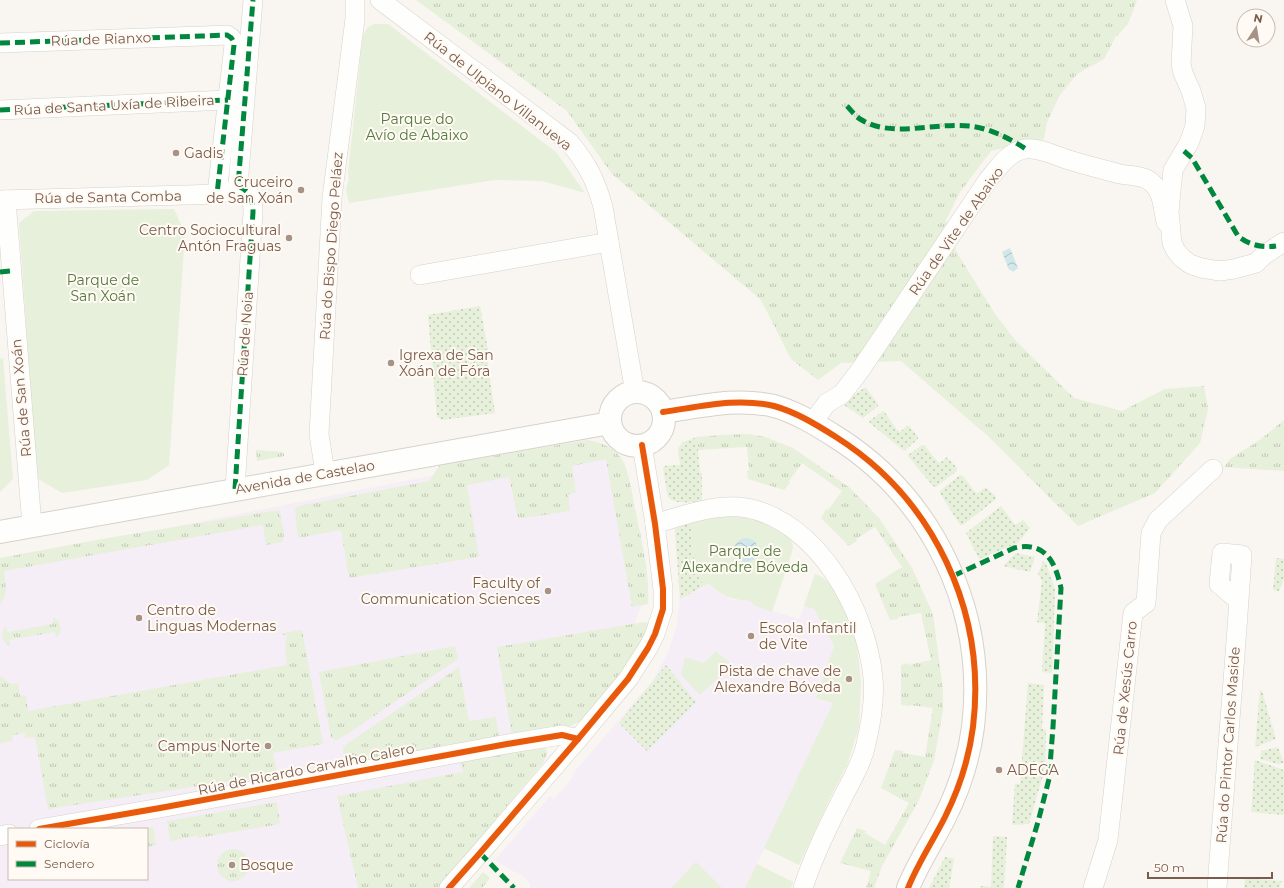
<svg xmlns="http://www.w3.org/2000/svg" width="1284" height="888" viewBox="0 0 1284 888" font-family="Montserrat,sans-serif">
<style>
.education{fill:#f6eef6;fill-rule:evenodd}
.grass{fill:url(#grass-tufts)}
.park{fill:#e7f0db}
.garden{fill:url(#garden-dots)}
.water{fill:url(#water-waves)}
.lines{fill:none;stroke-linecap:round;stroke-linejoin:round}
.minor-casing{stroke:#d7d1cb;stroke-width:20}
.tertiary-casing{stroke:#d7d1cb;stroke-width:24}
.minor{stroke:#fefefd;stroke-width:19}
.tertiary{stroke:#fefefd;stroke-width:22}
.quiet{stroke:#00873e;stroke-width:5;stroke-dasharray:10 5;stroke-linecap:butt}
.cycleway-casing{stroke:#fffaf3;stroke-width:8}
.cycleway{stroke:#e8590c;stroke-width:6}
.poi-dot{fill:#a69286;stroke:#fffaf3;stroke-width:1.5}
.labels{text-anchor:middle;stroke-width:4;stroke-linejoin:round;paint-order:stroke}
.street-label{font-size:14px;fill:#7a5c4d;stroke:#fffaf3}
.park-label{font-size:14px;fill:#537a41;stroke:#fffaf3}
.poi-label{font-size:14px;fill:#7a5c4d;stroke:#fffaf3;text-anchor:start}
</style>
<defs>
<pattern id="grass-tufts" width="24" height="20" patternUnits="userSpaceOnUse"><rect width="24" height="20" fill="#e7f0db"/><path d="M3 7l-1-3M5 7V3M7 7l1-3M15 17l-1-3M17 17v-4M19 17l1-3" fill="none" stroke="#c0c6b4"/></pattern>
<pattern id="garden-dots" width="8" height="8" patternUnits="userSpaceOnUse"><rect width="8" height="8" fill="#e7f0db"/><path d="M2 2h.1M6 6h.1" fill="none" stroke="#c0c6b4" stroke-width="1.8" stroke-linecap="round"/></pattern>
<pattern id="water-waves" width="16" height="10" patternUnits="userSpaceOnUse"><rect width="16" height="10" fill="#d0e8ea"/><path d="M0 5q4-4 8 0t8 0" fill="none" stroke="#aebfc0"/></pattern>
</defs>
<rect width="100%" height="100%" fill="#f9f5f0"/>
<g class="education">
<path d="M588 445 617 462 643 601 621 663 392 888H0V561ZM9 829H147V879H9Z"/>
<path d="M709 584 717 592 733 600 751 601 753 605 799 619 804 606 814 609 834 646 816 698 833 703 746 888H530V883L519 873 513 871 495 860 550 796 554 799 573 777 572 775 654 679 668 652 677 625 680 599Z"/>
</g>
<g class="grass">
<path d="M416 0H1137L1128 24 1115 38 1104 59 1077 74 1060 95 1047 122 1044 139 991 151 960 192 946 220 956 251 995 314 1015 340 1074 398 1122 411 1165 389 1204 386 1208 409 1200 443 1155 493 1078 526 989 437 901 361 841 363 818 380 791 359 761 300 612 174 567 111Z"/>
<path d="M1284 420V471L1224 467 1230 459 1261 439Z"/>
<path d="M748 434 765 437 793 448 850 488 879 518 912 568 933 614 943 690V710L934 760 919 800 882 866 874 888H866L871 871 840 863 857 828 866 831 865 833 885 845 909 803 881 788 895 750 903 751V753L925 757 933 708 910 705V706L901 705V665L908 663V665L931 660 921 613 898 617V619L890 620 875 584 902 567 875 527 856 539 857 541 849 546 821 518 826 509 828 510 842 491 802 463 789 481 790 483 784 490 748 479 747 471 749 470 747 447 698 450 697 437 723 435Z"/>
<path d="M587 440C602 442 617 449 624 463 630 477 632 493 635 508 641 539 650 572 648 604L632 607 606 459 572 466 576 493 568 494 570 511 518 519 509 477 467 485 479 557 349 578 341 530 298 538 295 510 298 506 429 481 440 465Z"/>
<path d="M256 450 283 452 284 454V456L257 461Z"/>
<path d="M279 510 284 532 283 542 266 545 263 525 4 571C5 585 9 592 0 605V558L102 539Z"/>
<path d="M53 617C62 621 63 632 56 638L55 632 9 640 10 646C1 642 0 633 6 626L7 632 53 624Z"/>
<path d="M644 622 649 623 639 649 602 700 579 722 566 728 512 736 497 647Z"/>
<path d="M302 630 323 744 273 753 277 774 48 809 35 737 25 738V733L12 735 13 741 0 743V676L12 684 18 683 20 696 26 695 28 711 287 665 285 649 287 635H282V633Z"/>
<path d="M455 646 458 659 349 733 337 740 331 738 319 672Z"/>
<path d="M459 667 469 721 496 717 500 741 348 764C344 758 342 754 344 746Z"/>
<path d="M541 745 546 749 547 754 543 763 438 888H358L337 796 463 772 460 757Z"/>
<path d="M277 802 280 824 198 838 197 836 170 841 167 821Z"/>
<path d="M153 827 156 845 147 847V829H140Z"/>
<circle cx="233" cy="865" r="16"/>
<path d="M483 872 490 878 482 888H469Z"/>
</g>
<g class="park">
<path d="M374 24H388L556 152 585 193 542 181 494 180 349 203 346 189 349 179 348 173 363 35 368 27Z"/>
<path d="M174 209 185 234 169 465 147 480 62 493 37 478 19 223 34 211Z"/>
<path d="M3 358 13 479 0 492V359Z"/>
<path d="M721 516C744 516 764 520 783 534 787 536 792 540 793 546 793 548 792 552 791 555L772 612 753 605 751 601C733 600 723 597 709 584L704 586C692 568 693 544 690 523Z"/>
<path d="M815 574 822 577 837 590 857 643 861 684 859 727 847 765 831 796 799 865 764 848 833 703 816 698 834 646 814 609 804 606Z"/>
<path d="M716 651 732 665 700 695 681 675 685 657 704 663Z"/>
<path d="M696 862 722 888H671Z"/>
<path d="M757 864 793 882 791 888H745Z"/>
</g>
<g class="garden">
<path d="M480 306 488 350V367L495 413 442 420 437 417 428 315Z"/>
<path d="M864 388H866L878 404V406L863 418 844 405V403Z"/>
<path d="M884 411 897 430 900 432 907 426H909L918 437V439L904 451 870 423 869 421 882 412Z"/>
<path d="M697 437 700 473H702V501C692 501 675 506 668 497L663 469 664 466 680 465 678 448 683 442Z"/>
<path d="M922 445H924L938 462 940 463 947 457 957 468V471L936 487 933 486 908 456V455Z"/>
<path d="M960 475 963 476 976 493H978L986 487 996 497V499L963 525H960L940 493V491Z"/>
<path d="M1001 506 1015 525 1023 520 1030 528 1018 543 979 559 966 533Z"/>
<path d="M690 523C693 544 692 568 704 586L680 599 675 534V528Z"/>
<path d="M1016 553 1035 557 1030 572 1003 566Z"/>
<path d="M1276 558 1284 559V579L1279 591 1273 590Z"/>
<path d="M1043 561 1046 563 1055 590 1052 673 1042 672 1045 623 1037 622 1042 581 1038 574Z"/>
<path d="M666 665 696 702 647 751 619 723Z"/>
<path d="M1028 683 1044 685 1042 729 1046 730 1045 768 1029 824 1012 825 1015 784H1020Z"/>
<path d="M1260 690 1262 691 1276 739 1255 747Z"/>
<path d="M1278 747 1284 763 1278 764 1260 759 1261 751Z"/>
<path d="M1255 760 1284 770V815L1251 812Z"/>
<path d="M993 836 1007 837 1004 888H980V886L991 887Z"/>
<path d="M945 857 954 859 949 888H929Z"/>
<path d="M1245 878 1282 881 1279 888H1244Z"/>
</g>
<g class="water">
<path d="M1010 248 1018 268 1013 272 1011 270H1009L1002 252Z"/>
<circle cx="746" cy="550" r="12"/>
</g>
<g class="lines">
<g class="minor-casing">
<g id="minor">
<path d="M380 0 569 142C587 163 596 181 603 207L635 393"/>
<path d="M1175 0 1183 26 1181 64 1183 73 1191 91 1196 108 1195 126 1189 143 1173 170 1169 212 1172 243 1176 251 1182 258 1190 264 1201 268 1220 271 1234 269 1256 263 1264 255 1284 242"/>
<path d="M0 43 202 36 227 35C231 37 234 40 234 45L217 194"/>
<path d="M0 110 228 100"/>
<path d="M238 186 253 0"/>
<path d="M0 200 187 195 217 194 228 191"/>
<path d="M6 200 32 526"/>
<path d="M420 275 609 242"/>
<path d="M812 423 827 403 842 394 861 369 988 180C998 168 1009 151 1025 149 1038 147 1054 155 1066 159 1084 165 1102 169 1120 174 1130 176 1144 175 1152 183 1163 192 1163 209 1166 222L1170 224"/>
<path d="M325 473 319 434 332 198 355 19V0"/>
<path d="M235 489 253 212C253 199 251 192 238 186"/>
<path d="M655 524C684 515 717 503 747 508 818 522 867 611 873 678 875 699 871 723 866 744 862 763 851 781 842 799 827 828 813 857 803 888"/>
<path d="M39 829 160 808 507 744 562 735 578 739"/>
<path d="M0 836 9 834"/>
<path d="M449 888 480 853 578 739 628 679 648 648 655 634 663 609V589L655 524 642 445"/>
<path d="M1093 888 1108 840 1133 613 1146 603 1151 533 1158 520 1213 469"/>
<path d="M1217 888C1225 777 1235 666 1242 555L1222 553 1219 584 1239 601"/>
</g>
</g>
<g class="tertiary-casing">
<g id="tertiary">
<circle cx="637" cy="419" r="27"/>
<path d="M663 412C699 407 737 397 774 406 796 412 817 425 836 437 934 499 987 612 973 727 969 758 959 789 945 817 933 841 918 863 908 888"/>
<path d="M0 532 610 423"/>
</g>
</g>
<use href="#minor" class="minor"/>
<use href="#tertiary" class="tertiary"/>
<g class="quiet">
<path d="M0 43 202 36 227 35C231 37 234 40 234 45L217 194"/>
<path d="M847 106C851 110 855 116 860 119 892 139 933 122 969 126 989 128 1009 138 1026 149"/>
<path d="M0 110 228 100"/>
<path d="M1184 151 1192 158 1238 236C1249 245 1262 248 1276 246"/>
<path d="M0 272 11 271"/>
<path d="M235 489 253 212C253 199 251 192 238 186L253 0"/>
<path d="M953 576 1014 548C1045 541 1055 561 1061 588L1053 727 1049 779 1038 822 1018 888"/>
<path d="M480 853 514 888"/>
</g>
<g class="cycleway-casing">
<g id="cycleway">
<path d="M663 412C699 407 737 397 774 406 796 412 817 425 836 437 934 499 987 612 973 727 969 758 959 789 945 817 933 841 918 863 908 888"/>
<path d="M39 829 160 808 507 744 562 735 578 739"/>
<path d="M449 888 480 853 578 739 628 679 648 648 655 634 663 609V589L655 524 642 445"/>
</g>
</g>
<use href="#cycleway" class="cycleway"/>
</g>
<g class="poi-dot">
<circle cx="176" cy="153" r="4"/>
<circle cx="301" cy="190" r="4"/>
<circle cx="289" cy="238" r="4"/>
<circle cx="391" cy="363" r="4"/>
<circle cx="548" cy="591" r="4"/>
<circle cx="139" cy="618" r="4"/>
<circle cx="751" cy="636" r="4"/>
<circle cx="849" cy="679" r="4"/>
<circle cx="268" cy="746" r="4"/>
<circle cx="999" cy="770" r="4"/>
<circle cx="232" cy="865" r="4"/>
</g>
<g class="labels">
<g class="street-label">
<text transform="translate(101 39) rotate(-2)" y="5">Rúa de Rianxo</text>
<text transform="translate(498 91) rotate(38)" y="5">Rúa de Ulpiano Villanueva</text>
<text transform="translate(114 105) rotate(-3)" y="5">Rúa de Santa Uxía de Ribeira</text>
<text transform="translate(108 197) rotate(-1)" y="5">Rúa de Santa Comba</text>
<text transform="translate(956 231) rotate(-55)" y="5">Rúa de Vite de Abaixo</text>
<text transform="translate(331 246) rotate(-86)" y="5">Rúa do Bispo Diego Peláez</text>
<text transform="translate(245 334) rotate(-86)" y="5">Rúa de Noia</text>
<text transform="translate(21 398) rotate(-95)" y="5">Rúa de San Xoán</text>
<text transform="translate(305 477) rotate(-10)" y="5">Avenida de Castelao</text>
<text transform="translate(1125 688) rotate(-84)" y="5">Rúa de Xesús Carro</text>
<text transform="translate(1228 745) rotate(-86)" y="5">Rúa do Pintor Carlos Maside</text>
<text transform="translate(306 769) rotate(-11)" y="5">Rúa de Ricardo Carvalho Calero</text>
</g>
<g class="park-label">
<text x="417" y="124">Parque do<tspan x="417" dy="16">Avío de Abaixo</tspan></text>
<text x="103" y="285">Parque de<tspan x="103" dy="16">San Xoán</tspan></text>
<text x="745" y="556">Parque de<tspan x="745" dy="16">Alexandre Bóveda</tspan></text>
</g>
<g class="poi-label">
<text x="184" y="158">Gadis</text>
<text x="293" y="187" text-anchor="end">Cruceiro<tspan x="293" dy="16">de San Xoán</tspan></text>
<text x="281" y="235" text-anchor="end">Centro Sociocultural<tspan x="281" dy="16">Antón Fraguas</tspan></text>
<text x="399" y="360">Igrexa de San<tspan x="399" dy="16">Xoán de Fóra</tspan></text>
<text x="540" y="588" text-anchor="end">Faculty of<tspan x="540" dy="16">Communication Sciences</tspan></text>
<text x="147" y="615">Centro de<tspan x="147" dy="16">Linguas Modernas</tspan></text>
<text x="759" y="633">Escola Infantil<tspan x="759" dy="16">de Vite</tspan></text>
<text x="841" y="676" text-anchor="end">Pista de chave de<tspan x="841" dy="16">Alexandre Bóveda</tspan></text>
<text x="260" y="751" text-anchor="end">Campus Norte</text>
<text x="1007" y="775">ADEGA</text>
<text x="240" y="870">Bosque</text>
</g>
</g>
<rect x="8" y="828" width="140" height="52" fill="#fffaf3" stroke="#cabbb1"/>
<rect x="16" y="841" width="20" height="6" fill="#e8590c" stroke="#cabbb1"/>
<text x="44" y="848" font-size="12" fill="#7a5c4d">Ciclovía</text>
<rect x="16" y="861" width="20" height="6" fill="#00873e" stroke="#cabbb1"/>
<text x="44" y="868" font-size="12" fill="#7a5c4d">Sendero</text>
<g transform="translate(1256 28) rotate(12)"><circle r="19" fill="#fffaf3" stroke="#cabbb1"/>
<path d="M0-3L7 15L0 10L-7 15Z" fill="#a69286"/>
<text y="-6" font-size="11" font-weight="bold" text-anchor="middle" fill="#7a5c4d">N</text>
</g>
<path d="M1148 872v6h124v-6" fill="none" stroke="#7a5c4d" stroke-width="2"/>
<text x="1154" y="872" font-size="12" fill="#7a5c4d" stroke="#fffaf3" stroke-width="3" paint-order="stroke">50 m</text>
</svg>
